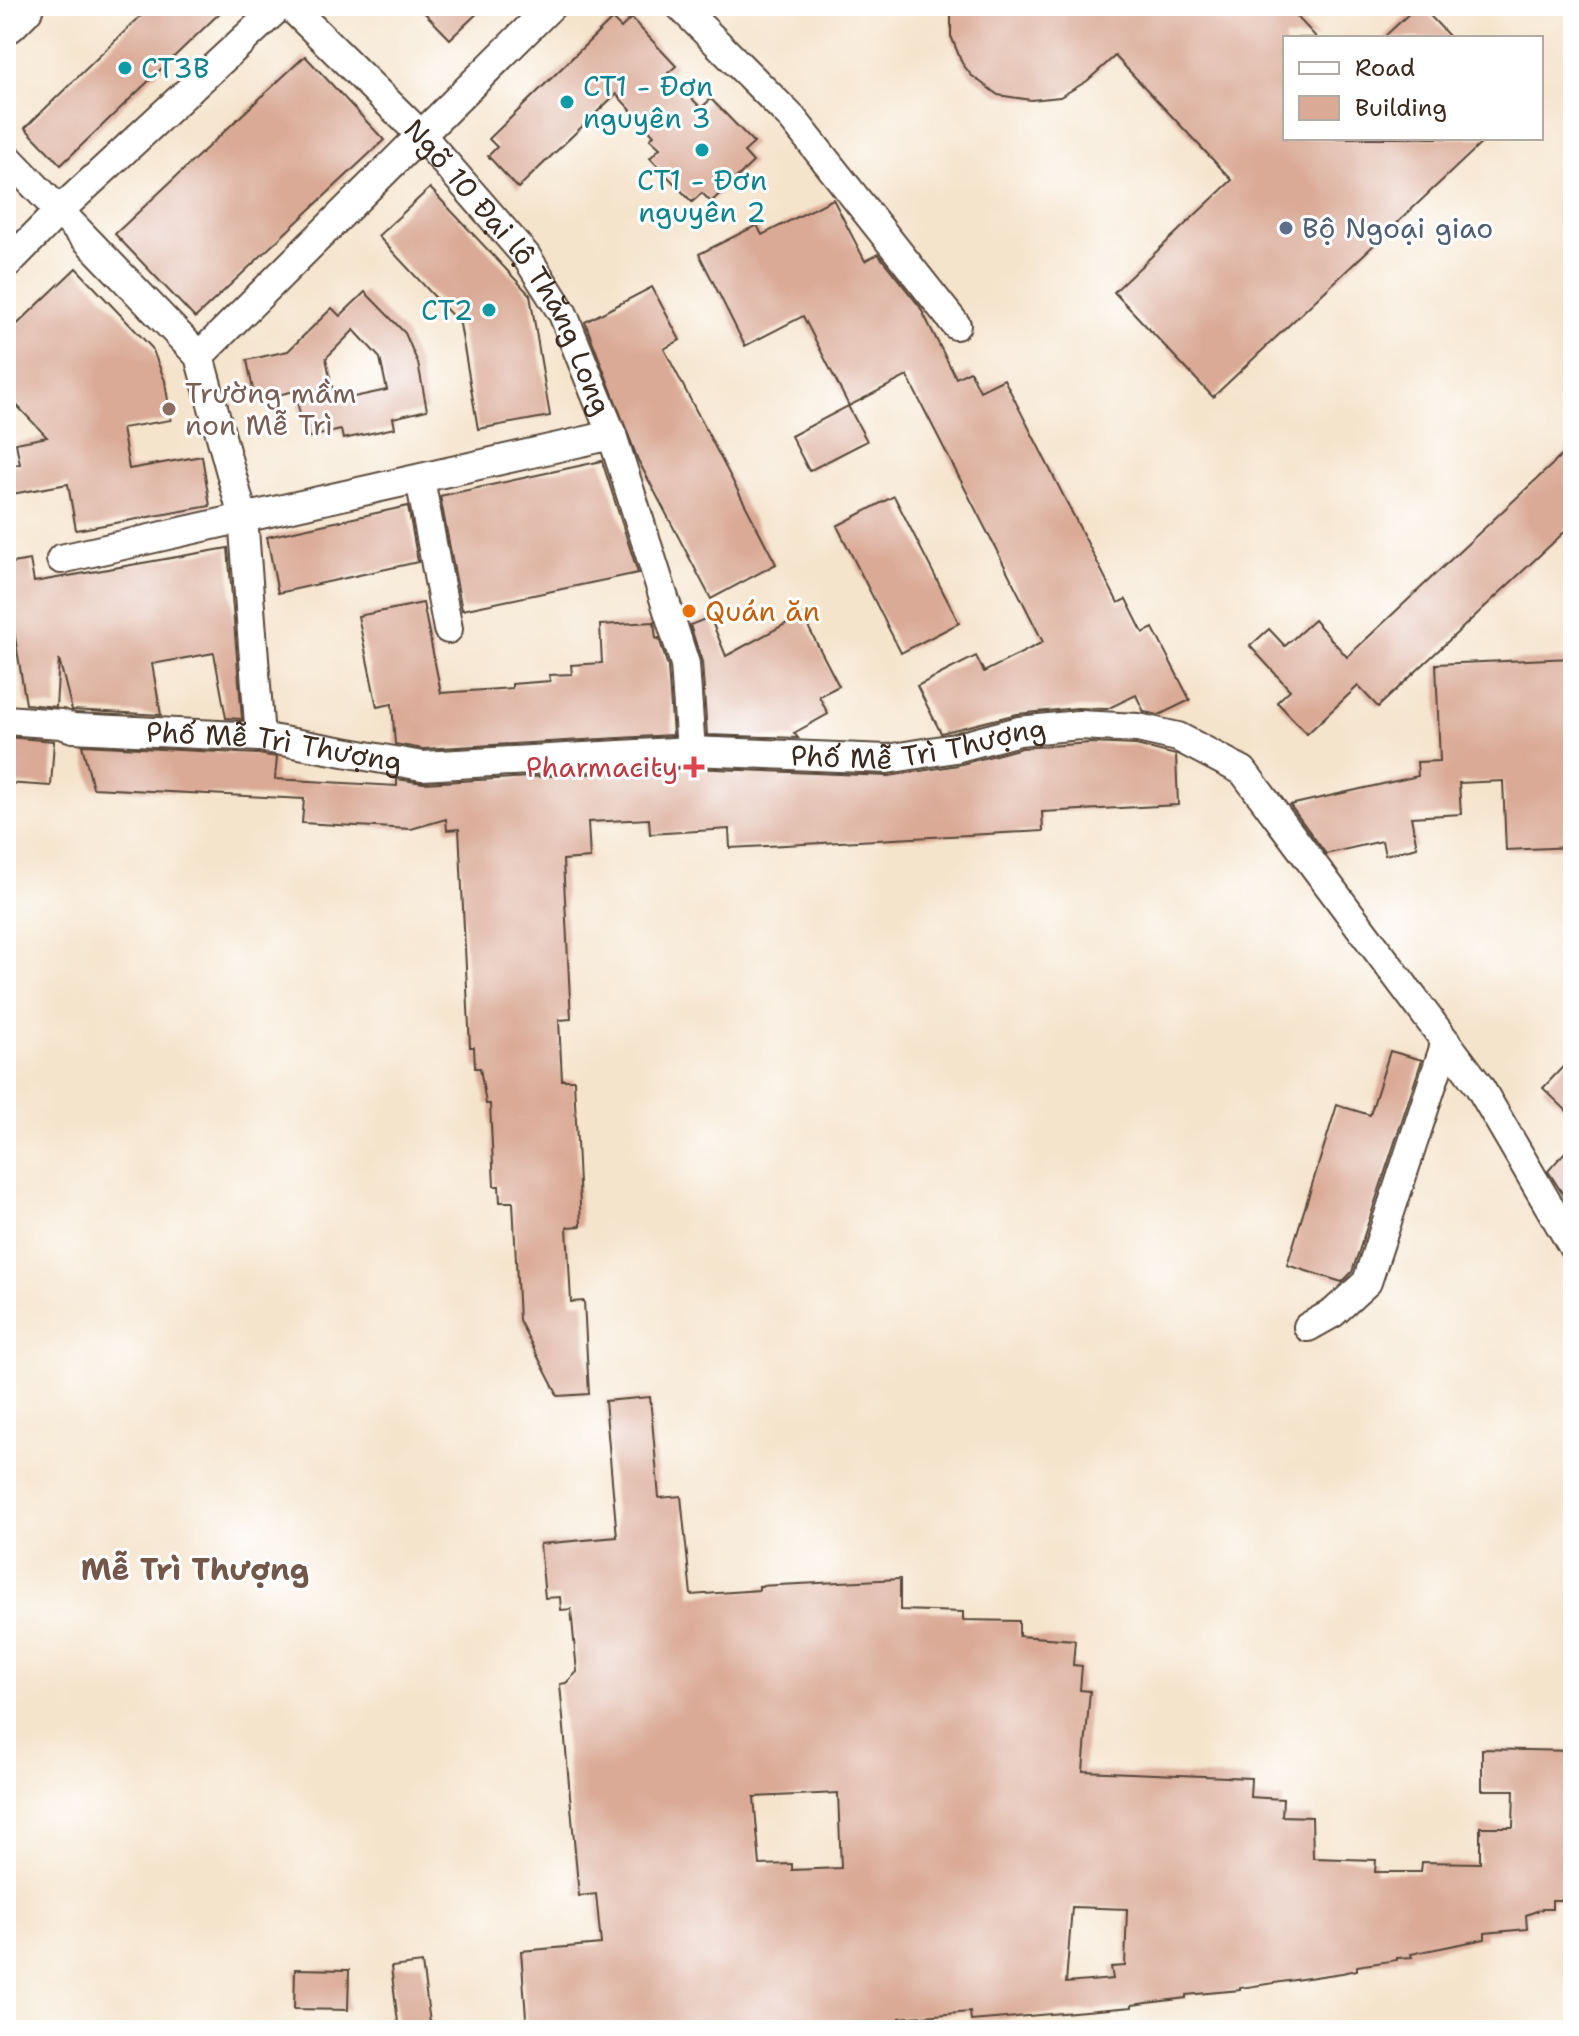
<svg xmlns="http://www.w3.org/2000/svg" width="1579" height="2036" viewBox="0 0 1579 2036" font-family="'Shantell Sans',sans-serif">
<style>
.building{fill:#daaa96;fill-rule:evenodd}
.lines{fill:none;stroke-linecap:round;stroke-linejoin:round}
.minor-casing{stroke:#574638;stroke-width:32}
.primary-casing{stroke:#574638;stroke-width:48}
.minor{stroke:#fff;stroke-width:28}
.primary{stroke:#fff;stroke-width:44}
.culture-dot{fill:#0f9aa8;stroke:#fff;stroke-width:3}
.service-dot{fill:#5c6f8a;stroke:#fff;stroke-width:3}
.education-dot{fill:#8d6e63;stroke:#fff;stroke-width:3}
.food-dot{fill:#e8710a;stroke:#fff;stroke-width:3}
.health-dot{fill:#e0444e;stroke:#fff;stroke-width:3}
.labels{text-anchor:middle;stroke-width:6;stroke-linejoin:round;paint-order:stroke}
.culture-label{font-size:28px;fill:#0d838f;stroke:#fff;text-anchor:start}
.service-label{font-size:28px;fill:#4e5e75;stroke:#fff;text-anchor:start}
.street-label{font-size:28px;fill:#3b2a1e;stroke:#fff}
.education-label{font-size:28px;fill:#785e54;stroke:#fff;text-anchor:start}
.food-label{font-size:28px;fill:#c56008;stroke:#fff;text-anchor:start}
.health-label{font-size:28px;fill:#be3a42;stroke:#fff;text-anchor:end}
.neighbourhood-label{font-size:30px;font-weight:bold;fill:#735748;stroke:#fff}
</style>
<rect width="100%" height="100%" fill="#fff"/>
<filter id="ink" filterUnits="userSpaceOnUse"><feTurbulence type="fractalNoise" baseFrequency=".0125" numOctaves="2"/><feDisplacementMap in="SourceGraphic" scale="16" xChannelSelector="R" yChannelSelector="G"/><feConvolveMatrix kernelMatrix="1 2 1 2 8 2 1 2 1" color-interpolation-filters="sRGB"/></filter>
<filter id="wash" filterUnits="userSpaceOnUse"><feTurbulence type="fractalNoise" baseFrequency=".006" numOctaves="4" result="noise"/><feDisplacementMap in="SourceGraphic" scale="32" xChannelSelector="R" yChannelSelector="G"/><feGaussianBlur stdDeviation="1.8" result="paint"/><feColorMatrix in="noise" values="0 0 0 0 0 0 0 0 0 0 0 0 0 0 0 0 0 1.4 0 .05"/><feComposite in="paint" operator="in"/></filter>
<g filter="url(#wash)">
<rect width="100%" height="100%" fill="#f5e4cc"/>
<g id="blocks">
<g class="building">
<path d="M151 6H227L61 165 25 128Z"/>
<path d="M418 6H485L450 39Z"/>
<path d="M951 6H1287L1317 38H1285V138H1487L1213 397 1114 292 1232 180 1115 56 1087 81 1060 97 1031 100 998 95 971 75 962 63 951 36Z"/>
<path d="M1417 6H1421L1451 38H1383Z"/>
<path d="M631 18 676 66 668 73 701 108 711 99 754 143 744 152 753 162 711 202 702 193 692 202 650 158 660 148 650 139 654 135 616 94 518 188 488 156 497 147 489 139 612 19 621 28Z"/>
<path d="M305 56 384 140 195 318 115 234Z"/>
<path d="M430 188 530 295 550 416 478 429 460 324 378 236Z"/>
<path d="M833 199 865 261 878 254 920 307 956 378 970 371 980 391 1004 379 1118 603 1126 599 1143 633 1153 628 1190 700 1159 715 1144 712 1136 695 1107 709 1077 708 1017 714 941 733 917 686 976 656 984 672 1043 642 997 551 907 376 849 406 803 316 745 346 699 254 757 225 762 235Z"/>
<path d="M76 268 152 348 165 381 171 420 122 428 129 469 202 456 210 506 76 530 68 484 6 495V466L20 464 16 443 47 437 8 396 6 335Z"/>
<path d="M652 287 680 340 664 349 776 564 711 599 638 460 585 322Z"/>
<path d="M365 292 405 333 418 363 427 410 393 418 395 428 343 439 341 430 305 438 295 391 255 400 247 360 288 351 332 308 340 316ZM354 330 380 358 387 390 335 401 326 358Z"/>
<path d="M848 406 867 441 809 471 791 436Z"/>
<path d="M1573 445V524L1378 707 1358 686 1307 734 1277 702 1290 690 1250 646 1269 629 1285 646 1314 620 1347 657Z"/>
<path d="M602 461 638 573 462 610 440 496Z"/>
<path d="M894 496 959 623 901 653 837 526Z"/>
<path d="M408 506 418 562 278 593 267 537Z"/>
<path d="M228 548 242 719 226 718 214 653 152 664 161 715 72 710 59 659 56 707 26 704 12 619 6 620V564L30 560 34 582Z"/>
<path d="M423 603 441 693 512 688V684L550 681 549 675 572 674 571 665 602 663 600 625 654 622 656 639 659 638 668 667 673 735 423 749 395 744 392 704 377 707 358 616Z"/>
<path d="M802 615 839 686 819 696 828 714 794 733 798 738 707 735 702 662 690 625 710 617 726 656Z"/>
<path d="M1573 658V847L1506 850 1503 781 1459 783 1461 814 1411 817 1417 847 1385 855 1382 841 1326 854 1290 805 1418 776 1417 762 1440 761 1436 664Z"/>
<path d="M6 737 54 741 51 786 6 783Z"/>
<path d="M1091 743 1136 745 1176 755 1178 805 1042 812 1043 831 730 848 729 829 650 834 649 819 588 822 590 858 563 860 571 1019 559 1020 562 1080H574L581 1226 567 1227 571 1302 584 1301 589 1394 558 1396 519 1320 513 1202H500L499 1186H494L490 1104H486L480 1068H475L474 1047H470L459 829 447 830 446 819 411 829 302 823 304 799 93 788 82 745 258 754 277 757 275 779 397 786V779L423 783 691 768 889 776 958 765 1022 748Z"/>
<path d="M1390 1051 1422 1060 1352 1272 1342 1282 1287 1265 1337 1105 1370 1115Z"/>
<path d="M1573 1056V1117L1543 1088Z"/>
<path d="M1573 1143V1210L1548 1171Z"/>
<path d="M650 1397 659 1498 681 1496 691 1595 759 1590V1586L900 1579V1610L963 1612V1620L1019 1621V1636L1075 1640 1073 1665 1082 1666 1080 1690 1090 1691 1083 1771 1251 1778 1250 1797 1283 1799 1282 1816 1312 1817 1313 1858 1376 1860 1375 1872H1421L1422 1862 1480 1863V1827H1513L1514 1790H1482V1749L1573 1751V1900H1552V1909H1542L1526 1915 1527 1929 1485 1933V1939L1411 1954 1412 1957 1397 1958V1960L1357 1966V1970L1342 1973 1240 1988V1990L1186 1995V1998L1132 2005V2007L971 2021 970 2012 900 2018 901 2030H527L521 1951 601 1944 596 1894 579 1896 560 1684 566 1683 577 1672 571 1609 561 1610 560 1597 545 1598 540 1544 617 1537 605 1401ZM838 1793 841 1868 792 1870V1864L760 1865 754 1797ZM1072 1907 1127 1909 1125 1966 1111 1967 1113 1979 1066 1983Z"/>
<path d="M422 1963 431 2030H399L391 1967Z"/>
<path d="M295 1969 349 1970 348 2010 294 2009Z"/>
</g>
</g>
</g>
<g filter="url(#ink)">
<use href="#blocks" fill-opacity="0" stroke="#574638" stroke-width="2"/>
<g class="lines">
<g class="minor-casing">
<g id="minor">
<path id="s1" d="M290 6 421 135 526 256 563 314 612 435 685 664 691 751"/>
<path d="M680 6 792 118 956 325"/>
<path d="M6 156 199 356 243 517 260 737"/>
<path d="M6 265 58 212 280 6"/>
<path d="M199 356 551 6"/>
<path d="M420 479 448 629"/>
<path d="M61 559 612 435"/>
<path id="s2" d="M6 720 61 724 73 728 260 737 422 766 691 751 887 759 955 748 1019 731 1079 725 1138 728 1178 737 1243 771 1479 1086 1573 1247"/>
<path d="M1308 1327 1333 1313 1367 1282 1446 1042"/>
</g>
</g>
<g class="primary-casing">
<path id="primary" d="M6 21 21 6"/>
</g>
<use href="#minor" class="minor"/>
<use href="#primary" class="primary"/>
</g>
</g>
<g class="culture-dot">
<circle cx="125" cy="68" r="8"/>
<circle cx="567" cy="102" r="8"/>
<circle cx="702" cy="150" r="8"/>
<circle cx="489" cy="310" r="8"/>
</g>
<circle class="service-dot" cx="1286" cy="228" r="8"/>
<circle class="education-dot" cx="169" cy="409" r="8"/>
<circle class="food-dot" cx="689" cy="611" r="8"/>
<path class="health-dot" d="M690 755h8v8h8v8h-8v8h-8v-8h-8v-8h8z"/>
<g class="labels">
<g class="culture-label">
<text x="141" y="78">CT3B</text>
<text x="583" y="96">CT1 - Đơn<tspan x="583" dy="32">nguyên 3</tspan></text>
<text x="702" y="190" text-anchor="middle">CT1 - Đơn<tspan x="702" dy="32">nguyên 2</tspan></text>
<text x="473" y="320" text-anchor="end">CT2</text>
</g>
<g class="service-label">
<text x="1302" y="238">Bộ Ngoại giao</text>
</g>
<g class="street-label">
<text dy="10" stroke="none"><textPath href="#s1" startOffset="344">Ngõ 10 Đại lộ Thăng Long</textPath></text>
<text dy="10" stroke="none"><textPath href="#s2" startOffset="918">Phố Mễ Trì Thượng</textPath></text>
<text dy="10" stroke="none"><textPath href="#s2" startOffset="270">Phố Mễ Trì Thượng</textPath></text>
</g>
<g class="education-label">
<text x="185" y="403">Trường mầm<tspan x="185" dy="32">non Mễ Trì</tspan></text>
</g>
<g class="food-label">
<text x="705" y="621">Quán ăn</text>
</g>
<g class="health-label">
<text x="678" y="777">Pharmacity</text>
</g>
<g class="neighbourhood-label">
<text x="195" y="1580">Mễ Trì Thượng</text>
</g>
</g>
<rect width="1579" height="2036" fill="none" stroke="#fff" stroke-width="32"/>
<rect x="1283" y="36" width="260" height="104" fill="#ffffff" stroke="#b1aaa5" stroke-width="2"/>
<rect x="1299" y="62" width="40" height="12" fill="#ffffff" stroke="#b1aaa5" stroke-width="2"/>
<text x="1355" y="76" font-size="24" fill="#3b2a1e">Road</text>
<rect x="1299" y="96" width="40" height="24" fill="#daaa96" stroke="#b1aaa5" stroke-width="2"/>
<text x="1355" y="116" font-size="24" fill="#3b2a1e">Building</text>
</svg>
